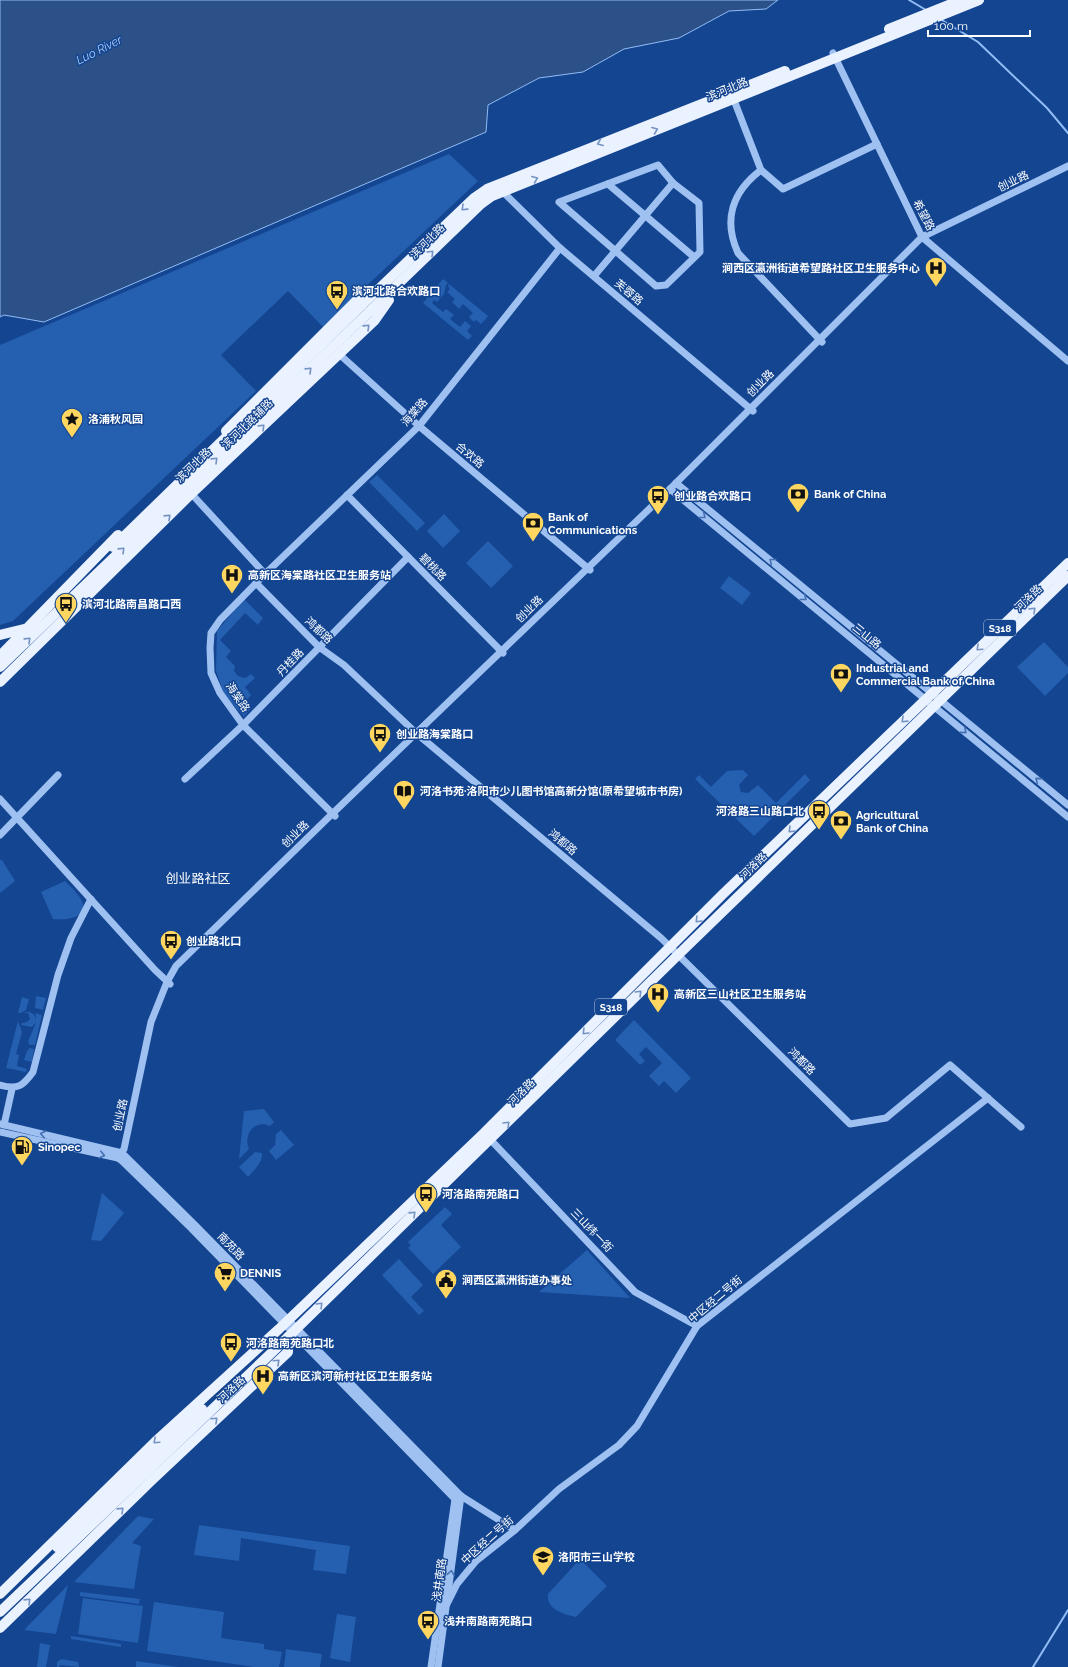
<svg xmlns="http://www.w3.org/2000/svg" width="1068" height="1667" viewBox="0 0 1068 1667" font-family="Raleway,'Noto Sans SC',sans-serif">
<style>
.green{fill:#255fb0}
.water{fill:#2c5189;stroke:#91bcf5}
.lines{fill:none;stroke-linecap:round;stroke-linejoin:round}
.stream{stroke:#91bcf5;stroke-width:2}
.minor{stroke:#9fc1f2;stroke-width:7}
.major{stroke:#eaf1ff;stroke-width:10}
.major-bridge{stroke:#eaf1ff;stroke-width:10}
.oneway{stroke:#7492c2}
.oneway2{stroke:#4470b3}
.labels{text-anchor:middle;stroke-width:3;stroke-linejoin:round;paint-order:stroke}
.shield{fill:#134591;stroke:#b8c7de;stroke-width:1}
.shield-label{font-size:10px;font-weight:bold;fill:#fff}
.street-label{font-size:11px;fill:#fff;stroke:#134591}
.poi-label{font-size:11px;font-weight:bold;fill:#fff;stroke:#134591;text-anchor:start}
.water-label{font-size:12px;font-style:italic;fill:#abccf9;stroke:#134591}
.quarter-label{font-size:13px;fill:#fff;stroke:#134591}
</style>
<rect width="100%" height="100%" fill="#134591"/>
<g class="green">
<path d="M449 154 478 181 323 327 288 291 221 355 256 391 13 621 0 625V345Z"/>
<path d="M443 279 448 283 446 285 444 294 437 302 434 300 432 303 443 312 446 309 454 315 450 319 460 327 465 321 471 326 467 331 472 336 468 340 423 303Z"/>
<path d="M449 284 488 316 481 324 476 320 474 322 469 317 473 313 463 304 459 309 452 302 455 299 447 292 450 289 448 286Z"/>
<path d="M377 475 425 523 417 531 369 482Z"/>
<path d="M444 514 460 531 443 548 427 531Z"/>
<path d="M488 541 513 566 491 588 466 563Z"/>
<path d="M729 576 751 593 742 605 720 588Z"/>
<path d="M244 599 263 618 258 625 245 613 220 640 231 651 226 657 235 666 234 671 238 676 245 678 251 674 255 678 245 687 251 695 245 702 251 708 244 717 224 694 216 671 217 631Z"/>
<path d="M1044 642 1068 667V673L1045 696 1017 667Z"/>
<path d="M743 770 748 775 739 785 741 792 748 793 758 785 776 803 805 774 810 780 754 836 695 779 699 775 711 787 727 771Z"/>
<path d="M0 860H2L15 881 0 893Z"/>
<path d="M65 881C71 887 81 896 83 904 86 920 62 920 53 919L41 892Z"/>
<path d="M36 996 46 998 43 1010 35 1008Z"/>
<path d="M22 997 29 999 26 1010 21 1013H18Z"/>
<path d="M26 1012C33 1012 36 1015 36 1022L32 1027 21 1025 22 1023 27 1022 30 1019 28 1013H24Z"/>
<path d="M35 1013 42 1015 35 1045H30L28 1043C30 1033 39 1023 35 1013Z"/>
<path d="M634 1020 691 1078 676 1093 664 1081 659 1086 649 1076 662 1063 646 1047 639 1054 645 1061 640 1065 615 1040Z"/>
<path d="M18 1021 22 1032 16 1054 19 1055 17 1066 27 1069 26 1072 6 1068Z"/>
<path d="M30 1048 34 1049 32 1062 24 1060 27 1051Z"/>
<path d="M264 1109 274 1122 270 1126C254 1119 243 1135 249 1149L239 1159 244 1111Z"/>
<path d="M281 1130 294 1145 276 1160 269 1151 275 1145 276 1134Z"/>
<path d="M255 1152 262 1153C263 1163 254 1170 248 1177L239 1167Z"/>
<path d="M102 1193 124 1213 101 1241 91 1240Z"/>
<path d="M445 1207 452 1214 441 1225 461 1247 433 1274 408 1248 411 1245 408 1242Z"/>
<path d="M587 1250 630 1298 539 1292Z"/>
<path d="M399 1259 423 1285 411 1297 424 1311 419 1315 382 1275Z"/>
<path d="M138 1516 154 1519 132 1543 141 1546 134 1589 74 1582Z"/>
<path d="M199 1525 350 1546 346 1574 313 1570 316 1550 241 1538 239 1561 194 1555Z"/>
<path d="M580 1559 607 1586 576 1617C564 1614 546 1610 548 1594Z"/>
<path d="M68 1585 56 1634 24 1630Z"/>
<path d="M80 1592 140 1599 139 1604 80 1596Z"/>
<path d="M83 1598 143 1606 138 1643 78 1634Z"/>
<path d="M154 1602 224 1612 221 1638 264 1644V1649L282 1652 279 1667H254L147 1651Z"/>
<path d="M337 1614 356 1617 350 1662 330 1658Z"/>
<path d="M71 1636 121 1644V1647L71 1639Z"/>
<path d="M40 1643 50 1645 46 1667H37Z"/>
<path d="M286 1649 322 1654 320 1667H284Z"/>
<path d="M61 1659 78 1662 79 1667 60 1665 59 1667H57V1662Z"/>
<path d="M136 1661 178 1667H136Z"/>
</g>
<path class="water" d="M0 0H778L766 9 729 11 679 38 624 49 583 72 539 78 488 105 486 132 44 322 4 315 0 317Z"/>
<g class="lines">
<g class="stream">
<path d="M909 0 926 10"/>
<path d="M940 19 978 42 1047 108 1068 133"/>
<path d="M1033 1667 1068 1610"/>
</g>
<g class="minor">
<path d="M833 53 922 237 1068 361"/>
<path d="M732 95 761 170 783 189 877 144"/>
<path d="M658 165 673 183 699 203 700 252 666 285 656 286 559 202Z"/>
<path d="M761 170C732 192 723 220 738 253L822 342"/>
<path d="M608 184 694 257"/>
<path d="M500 189 560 248 753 411"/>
<path d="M594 276 673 183"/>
<path d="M339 354 419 426 590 570"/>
<path d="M676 483 1068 805"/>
<path d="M670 489 1068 817"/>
<path d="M188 490 265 574"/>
<path d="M347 495 503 653"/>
<path d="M256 583 319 647 344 665 416 733 661 938 850 1124 886 1118 950 1065 1021 1127"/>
<path d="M185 779 243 725 408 557"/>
<path d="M0 799 155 970 170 984"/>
<path d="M335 816 243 725 220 693 211 673 210 648 211 633 220 620 265 574 419 426 560 248"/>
<path d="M0 835 58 775"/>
<path d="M0 1085C18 1090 23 1086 33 1072L58 975 71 938 91 899"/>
<path d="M0 1124 122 1153 195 1225 461 1496 515 1530"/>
<path d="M4 1125 12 1089"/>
<path d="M0 1132 118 1158 122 1161 191 1228 455 1499"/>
<path d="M487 1136 635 1292 697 1326"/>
<path d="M118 1158 124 1149 151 1022 167 982 176 966 332 814 670 489 922 237 1068 166"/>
<path d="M447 1604 457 1584 476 1561 515 1530 559 1489 619 1445 637 1426 697 1326 988 1098"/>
<path d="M431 1667 455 1499"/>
<path d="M438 1667 461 1496"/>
</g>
<g class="major">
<path d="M889 29 961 0"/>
<path d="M362 305 474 198 487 189 785 71"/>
<path d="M369 312 481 204 492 196 979 0"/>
<path d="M226 431 358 299 371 291"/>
<path d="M0 635 24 629"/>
<path d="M0 656 118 535"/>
<path d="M0 682 191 494 375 320 389 300"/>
<path d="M57 1547 202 1409"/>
<path d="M0 1594 155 1442 279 1329 484 1133 723 894 1068 563"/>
<path d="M0 1612 288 1337"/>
<path d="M0 1628 151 1481 288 1352V1337L679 954 1068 576"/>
</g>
<g class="major-bridge">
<path d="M113 547 362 305"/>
<path d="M0 667 369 312"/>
</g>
</g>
<defs><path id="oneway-chevron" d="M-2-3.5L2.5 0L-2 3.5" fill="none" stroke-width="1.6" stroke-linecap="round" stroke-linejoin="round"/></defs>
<g class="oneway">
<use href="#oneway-chevron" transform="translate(655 130) rotate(-22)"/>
<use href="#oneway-chevron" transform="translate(600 143) rotate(158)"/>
<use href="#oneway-chevron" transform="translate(535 179) rotate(-22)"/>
<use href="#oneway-chevron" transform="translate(464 208) rotate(136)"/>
<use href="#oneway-chevron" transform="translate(431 253) rotate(-45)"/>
<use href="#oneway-chevron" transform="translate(367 327) rotate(-44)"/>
<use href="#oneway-chevron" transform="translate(309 370) rotate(-44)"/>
<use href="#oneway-chevron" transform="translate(262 427) rotate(-44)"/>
<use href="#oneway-chevron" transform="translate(215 460) rotate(-44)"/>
<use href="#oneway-chevron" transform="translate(168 517) rotate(-44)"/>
<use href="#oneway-chevron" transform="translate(122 550) rotate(-44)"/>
<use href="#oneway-chevron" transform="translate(1033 610) rotate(-44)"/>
<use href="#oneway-chevron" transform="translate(28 640) rotate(-44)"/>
<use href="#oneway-chevron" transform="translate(979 648) rotate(137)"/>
<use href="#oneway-chevron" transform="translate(904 720) rotate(136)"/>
<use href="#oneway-chevron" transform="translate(791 830) rotate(136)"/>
<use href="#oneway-chevron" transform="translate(698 920) rotate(135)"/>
<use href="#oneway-chevron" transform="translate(639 993) rotate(-45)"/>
<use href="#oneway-chevron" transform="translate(585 1032) rotate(135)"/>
<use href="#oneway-chevron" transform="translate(507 1124) rotate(-45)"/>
<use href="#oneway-chevron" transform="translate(413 1214) rotate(-44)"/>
<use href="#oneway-chevron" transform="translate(320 1305) rotate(-45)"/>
<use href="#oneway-chevron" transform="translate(277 1362) rotate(-43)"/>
<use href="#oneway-chevron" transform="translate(215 1420) rotate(-43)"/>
<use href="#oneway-chevron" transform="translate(156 1441) rotate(137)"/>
<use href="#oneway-chevron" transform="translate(121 1510) rotate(-44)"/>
<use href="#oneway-chevron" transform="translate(28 1601) rotate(-44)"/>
</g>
<g class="oneway2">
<use href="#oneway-chevron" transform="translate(703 516) rotate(39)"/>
<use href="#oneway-chevron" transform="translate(772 561) rotate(-141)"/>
<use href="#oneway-chevron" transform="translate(804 598) rotate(39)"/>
<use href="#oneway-chevron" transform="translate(964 731) rotate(40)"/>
<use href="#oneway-chevron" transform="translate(1038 780) rotate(-140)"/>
<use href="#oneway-chevron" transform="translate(43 1134) rotate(-167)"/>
<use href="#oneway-chevron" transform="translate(102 1155) rotate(13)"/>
<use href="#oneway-chevron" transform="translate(451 1573) rotate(-82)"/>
</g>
<defs>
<g id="hospital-pin" transform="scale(1.15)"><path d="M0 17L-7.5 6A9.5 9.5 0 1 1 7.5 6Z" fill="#ffd760" stroke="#134591"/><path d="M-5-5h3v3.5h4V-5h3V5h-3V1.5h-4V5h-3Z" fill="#111"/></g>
<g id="bus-pin" transform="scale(1.15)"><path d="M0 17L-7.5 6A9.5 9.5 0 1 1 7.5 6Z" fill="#ffd760" stroke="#134591"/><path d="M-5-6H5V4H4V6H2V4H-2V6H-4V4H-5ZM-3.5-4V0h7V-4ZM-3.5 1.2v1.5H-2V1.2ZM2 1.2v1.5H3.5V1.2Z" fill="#111"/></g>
<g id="sight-pin" transform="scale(1.15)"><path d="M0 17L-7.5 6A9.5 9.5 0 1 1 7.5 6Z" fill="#ffd760" stroke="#134591"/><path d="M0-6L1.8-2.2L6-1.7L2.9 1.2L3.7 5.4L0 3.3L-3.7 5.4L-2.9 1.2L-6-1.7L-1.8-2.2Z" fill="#111"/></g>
<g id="bank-pin" transform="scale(1.15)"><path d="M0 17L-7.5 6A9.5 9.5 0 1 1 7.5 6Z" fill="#ffd760" stroke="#134591"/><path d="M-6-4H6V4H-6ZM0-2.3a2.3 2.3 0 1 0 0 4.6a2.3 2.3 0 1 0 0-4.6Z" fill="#111"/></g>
<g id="library-pin" transform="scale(1.15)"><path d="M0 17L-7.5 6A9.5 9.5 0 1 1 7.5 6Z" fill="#ffd760" stroke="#134591"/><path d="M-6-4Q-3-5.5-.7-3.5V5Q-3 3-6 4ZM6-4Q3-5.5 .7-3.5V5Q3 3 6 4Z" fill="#111"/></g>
<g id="fuel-pin" transform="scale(1.15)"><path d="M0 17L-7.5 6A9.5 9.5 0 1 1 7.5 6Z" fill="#ffd760" stroke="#134591"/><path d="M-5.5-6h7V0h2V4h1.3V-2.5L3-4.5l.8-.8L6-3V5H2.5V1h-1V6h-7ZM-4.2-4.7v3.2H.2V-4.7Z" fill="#111"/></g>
<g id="supermarket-pin" transform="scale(1.15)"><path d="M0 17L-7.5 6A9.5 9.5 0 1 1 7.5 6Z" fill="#ffd760" stroke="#134591"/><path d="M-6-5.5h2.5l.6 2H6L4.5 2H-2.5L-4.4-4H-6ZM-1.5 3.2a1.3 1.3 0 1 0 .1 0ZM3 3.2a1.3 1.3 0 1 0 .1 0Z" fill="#111"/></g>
<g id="civic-pin" transform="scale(1.15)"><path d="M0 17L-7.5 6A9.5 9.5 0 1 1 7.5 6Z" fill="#ffd760" stroke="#134591"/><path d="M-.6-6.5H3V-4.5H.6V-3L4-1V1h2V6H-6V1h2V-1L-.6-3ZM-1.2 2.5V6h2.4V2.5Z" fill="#111"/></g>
<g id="school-pin" transform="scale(1.15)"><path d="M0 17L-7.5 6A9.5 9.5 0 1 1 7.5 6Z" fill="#ffd760" stroke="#134591"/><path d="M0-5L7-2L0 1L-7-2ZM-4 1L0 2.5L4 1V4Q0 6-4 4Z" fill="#111"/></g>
</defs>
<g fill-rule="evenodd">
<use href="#hospital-pin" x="936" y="268"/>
<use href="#bus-pin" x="337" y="291"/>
<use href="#sight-pin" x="72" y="419"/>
<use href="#bank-pin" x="798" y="494"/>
<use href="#bus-pin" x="658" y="496"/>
<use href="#bank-pin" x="533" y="523"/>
<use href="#hospital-pin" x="232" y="575"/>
<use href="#bus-pin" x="66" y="604"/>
<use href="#bank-pin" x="841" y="674"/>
<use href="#bus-pin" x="380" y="734"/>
<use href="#library-pin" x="404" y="791"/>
<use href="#bus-pin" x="819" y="811"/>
<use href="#bank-pin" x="841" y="821"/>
<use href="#bus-pin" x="171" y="941"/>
<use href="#hospital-pin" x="658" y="994"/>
<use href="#fuel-pin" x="22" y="1147"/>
<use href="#bus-pin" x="426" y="1194"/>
<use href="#supermarket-pin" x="225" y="1273"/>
<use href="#civic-pin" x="446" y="1280"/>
<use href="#bus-pin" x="231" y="1343"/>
<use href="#hospital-pin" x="263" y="1376"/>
<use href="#school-pin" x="543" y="1557"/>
<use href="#bus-pin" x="428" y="1621"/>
</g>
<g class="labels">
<g class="shield">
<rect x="984" y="620" width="32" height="16" rx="3"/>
<rect x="595" y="999" width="32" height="16" rx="3"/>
</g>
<g class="shield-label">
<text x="1000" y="632">S318</text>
<text x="611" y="1011">S318</text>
</g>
<g class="street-label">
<text transform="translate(727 89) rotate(-22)" y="4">滨河北路</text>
<text transform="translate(1013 181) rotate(-26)" y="4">创业路</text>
<text transform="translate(924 215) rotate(62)" y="4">希望路</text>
<text transform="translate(427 241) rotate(-45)" y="4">滨河北路</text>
<text transform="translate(629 292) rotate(40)" y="4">芙蓉路</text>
<text transform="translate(760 383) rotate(-45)" y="4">创业路</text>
<text transform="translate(414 412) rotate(-49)" y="4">海棠路</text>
<text transform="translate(247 424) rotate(-44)" y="4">滨河北路辅路</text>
<text transform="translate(470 455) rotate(40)" y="4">合欢路</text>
<text transform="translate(193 465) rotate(-44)" y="4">滨河北路</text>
<text transform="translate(433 567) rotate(45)" y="4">碧桃路</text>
<text transform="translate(1028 598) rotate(-44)" y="4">河洛路</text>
<text transform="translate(529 609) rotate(-44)" y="4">创业路</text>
<text transform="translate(319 630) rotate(43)" y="4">鸿都路</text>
<text transform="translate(867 636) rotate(39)" y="4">三山路</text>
<text transform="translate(290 662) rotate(-46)" y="4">丹桂路</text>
<text transform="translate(238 697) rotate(56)" y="4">海棠路</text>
<text transform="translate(295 834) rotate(-44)" y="4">创业路</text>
<text transform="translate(563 842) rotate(40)" y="4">鸿都路</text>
<text transform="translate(753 866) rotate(-44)" y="4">河洛路</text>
<text transform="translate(802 1061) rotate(45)" y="4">鸿都路</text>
<text transform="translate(521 1092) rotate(-45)" y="4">河洛路</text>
<text transform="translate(120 1115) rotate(-78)" y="4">创业路</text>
<text transform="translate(592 1230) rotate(46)" y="4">三山纬一街</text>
<text transform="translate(231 1246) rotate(46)" y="4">南苑路</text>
<text transform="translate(715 1299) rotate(-40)" y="4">中区经二号街</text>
<text transform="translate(231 1389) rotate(-43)" y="4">河洛路</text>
<text transform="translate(487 1540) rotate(-42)" y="4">中区经二号街</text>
<text transform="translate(439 1580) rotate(-82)" y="4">浅井南路</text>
</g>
<g class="poi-label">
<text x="920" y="272" text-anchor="end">涧西区瀛洲街道希望路社区卫生服务中心</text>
<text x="352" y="295">滨河北路合欢路口</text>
<text x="88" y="423">洛浦秋风园</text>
<text x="814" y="498">Bank of China</text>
<text x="674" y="500">创业路合欢路口</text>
<text x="548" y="521">Bank of<tspan x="548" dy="13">Communications</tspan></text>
<text x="248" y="579">高新区海棠路社区卫生服务站</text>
<text x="82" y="608">滨河北路南昌路口西</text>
<text x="856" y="672">Industrial and<tspan x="856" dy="13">Commercial Bank of China</tspan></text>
<text x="396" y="738">创业路海棠路口</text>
<text x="420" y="795">河洛书苑·洛阳市少儿图书馆高新分馆(原希望城市书房)</text>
<text x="804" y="815" text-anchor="end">河洛路三山路口北</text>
<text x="856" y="819">Agricultural<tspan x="856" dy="13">Bank of China</tspan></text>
<text x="186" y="945">创业路北口</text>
<text x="674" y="998">高新区三山社区卫生服务站</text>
<text x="38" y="1151">Sinopec</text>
<text x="442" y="1198">河洛路南苑路口</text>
<text x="240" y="1277">DENNIS</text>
<text x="462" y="1284">涧西区瀛洲街道办事处</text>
<text x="246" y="1347">河洛路南苑路口北</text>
<text x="278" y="1380">高新区滨河新村社区卫生服务站</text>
<text x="558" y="1561">洛阳市三山学校</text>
<text x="444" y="1625">浅井南路南苑路口</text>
</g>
<g class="water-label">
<text transform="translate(99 50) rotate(-27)" y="4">Luo River</text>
</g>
<g class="quarter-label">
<text x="198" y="883">创业路社区</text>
</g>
</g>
<path d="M928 30v6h102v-6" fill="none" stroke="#ffffff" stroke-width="2"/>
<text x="934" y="30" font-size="12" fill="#ffffff" stroke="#134591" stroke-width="3" paint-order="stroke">100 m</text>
</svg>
